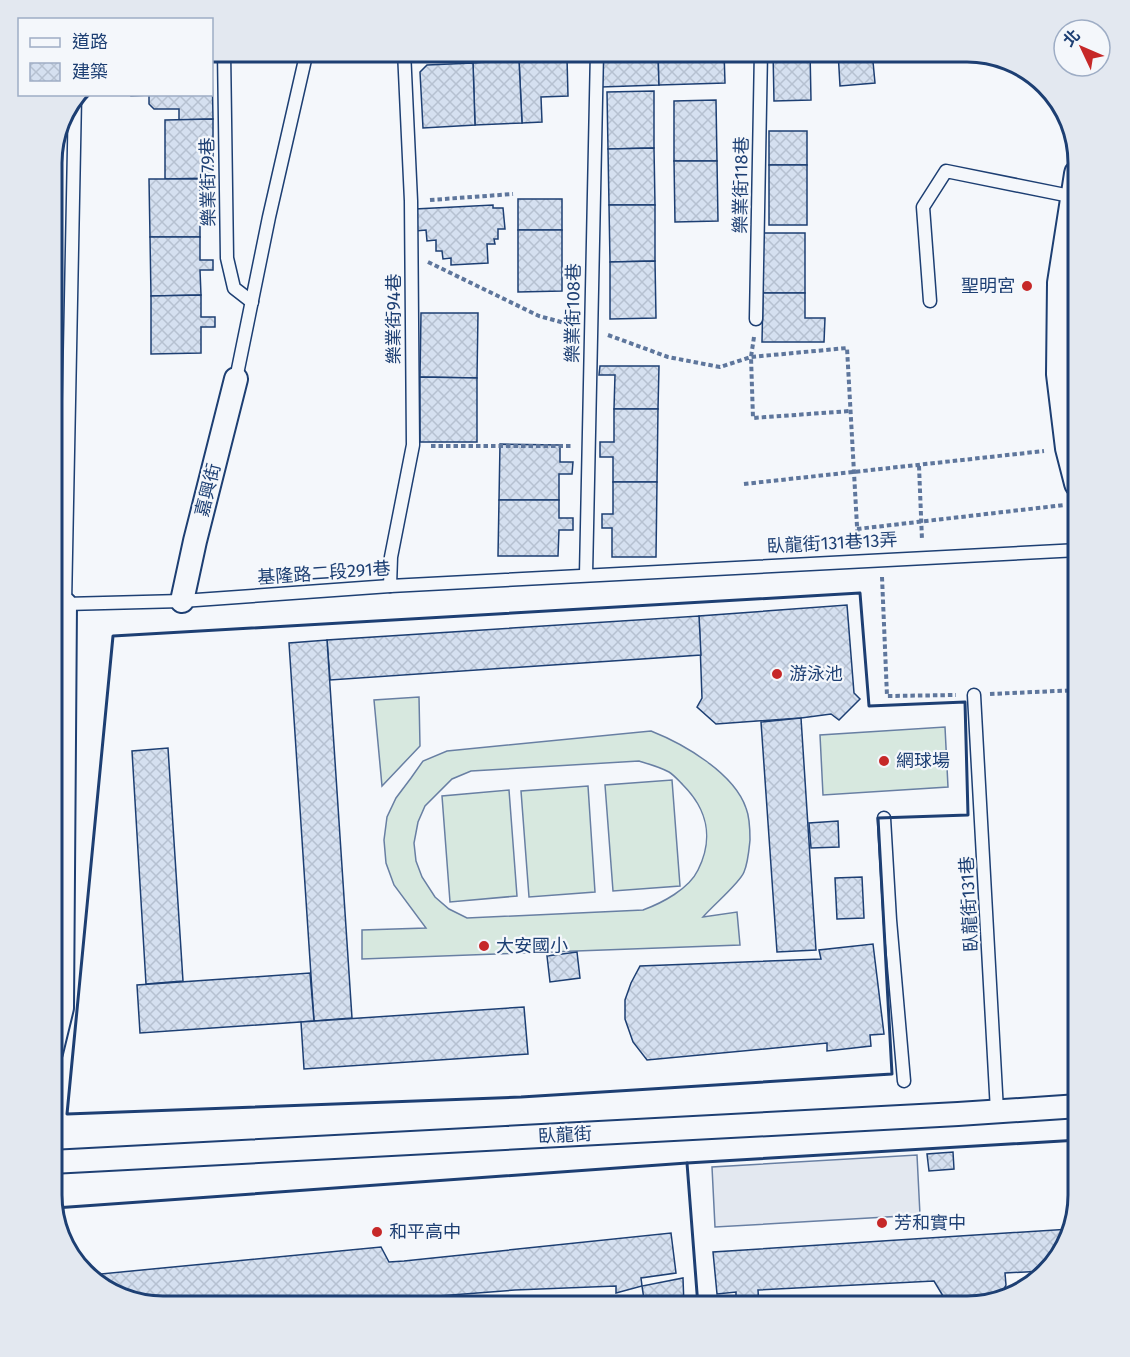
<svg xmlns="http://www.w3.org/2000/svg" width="1130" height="1357" viewBox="0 0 1130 1357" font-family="'Fira Sans','Noto Sans TC',sans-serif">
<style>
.pitch{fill:#d7e8df;stroke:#687fa3;stroke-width:1.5;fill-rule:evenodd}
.parking{fill:#e3e8f0;stroke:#687fa3;stroke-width:1.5}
.building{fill:url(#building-cross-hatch);stroke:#1d3f73;stroke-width:1.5}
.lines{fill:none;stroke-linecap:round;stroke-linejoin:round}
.service-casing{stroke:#1d3f73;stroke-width:15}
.minor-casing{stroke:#1d3f73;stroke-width:26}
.tertiary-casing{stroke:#1d3f73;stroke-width:32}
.path{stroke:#5e769c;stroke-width:4;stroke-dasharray:4.5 3;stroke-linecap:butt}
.service{stroke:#f4f7fb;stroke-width:12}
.minor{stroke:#f4f7fb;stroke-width:22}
.tertiary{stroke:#f4f7fb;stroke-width:28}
.wall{stroke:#1d3f73;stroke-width:3}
.poi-dot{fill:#c62828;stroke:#f4f7fb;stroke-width:2}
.labels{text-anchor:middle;stroke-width:4.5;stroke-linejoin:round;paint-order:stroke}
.street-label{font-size:18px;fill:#1d3f73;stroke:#f4f7fb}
.poi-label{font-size:18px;fill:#1d3f73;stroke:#f4f7fb;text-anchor:start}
.rim{fill:none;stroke:#1d3f73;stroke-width:3}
</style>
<defs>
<pattern id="building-cross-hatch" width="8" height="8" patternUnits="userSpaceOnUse" patternTransform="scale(1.5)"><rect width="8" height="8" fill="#d5e0f0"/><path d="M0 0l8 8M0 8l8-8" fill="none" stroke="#b6c1d1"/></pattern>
</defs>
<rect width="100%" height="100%" fill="#f4f7fb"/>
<g class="pitch">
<path d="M419 697 420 746 382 786 374 700Z"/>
<path d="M945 727 948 787 823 795 820 735Z"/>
<path d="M651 731C684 744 734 773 746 808 750 818 750 830 750 840 749 850 748 863 744 872 740 883 712 906 703 917L737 912 740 945 362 959V930L426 928 394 885 386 863 384 840 387 817 396 798 411 778 423 761 447 751ZM639 761C649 764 660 767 669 772 674 775 679 781 683 785 707 809 714 838 698 870 689 889 662 903 643 910L467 918 449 909 435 897 422 877 416 861 414 843 418 822 425 806 452 779 471 771Z"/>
<path d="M672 780 680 886 613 891 605 785Z"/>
<path d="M588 786 595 892 529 897 521 791Z"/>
<path d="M509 790 517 896 450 902 442 796Z"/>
</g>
<path class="parking" d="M917 1155 920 1215 715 1227 712 1167Z"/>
<g class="building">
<path d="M600 51H658L659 85 601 87Z"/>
<path d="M658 51H724L725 83 659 85Z"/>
<path d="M773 51H810L811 100 774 101Z"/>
<path d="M838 51H872L875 83 840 86Z"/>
<path d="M567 58 568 96 541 97 542 122 522 123 519 60Z"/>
<path d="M519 60 522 123 475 125 473 63Z"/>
<path d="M212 62 213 119 179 120V109H154L149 104V95L131 96V94H212Z"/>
<path d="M473 63 475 125 423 128 420 72 427 65Z"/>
<path d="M654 91V148L608 149 607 92Z"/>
<path d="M716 100 717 161H674V101Z"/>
<path d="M213 119V178L165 179V120Z"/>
<rect x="769" y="131" width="38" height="34"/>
<path d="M654 148 655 205H609L608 149Z"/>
<path d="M674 161H717L718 221 675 222Z"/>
<rect x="769" y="165" width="38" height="60"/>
<path d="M149 179H200V202H213V212H200V237H150Z"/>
<rect x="518" y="199" width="44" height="31"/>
<path d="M493 205V208H503L505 229H498V239H494L495 244H487L488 263 451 265V258L443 259 442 251H436V240L427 241 426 230 416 231 415 209Z"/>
<path d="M609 205H655V261L610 262Z"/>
<path d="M518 230H562V291L518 292Z"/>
<path d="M762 233H805V293H763Z"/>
<path d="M150 237H200V260H213V270H200L201 295 151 296Z"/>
<path d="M655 261 656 318 610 319V262Z"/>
<path d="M763 293H805V318H825L824 342H762Z"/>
<path d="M201 295V317H215V327H201V353L151 354V296Z"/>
<path d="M421 313H478L477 378 420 377Z"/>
<path d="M600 366H659L658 409H614L615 375H599Z"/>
<path d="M420 377 477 378V442H420Z"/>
<path d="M614 409H658L657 482H613V457H600V442H614Z"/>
<path d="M500 444 560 445V462H573L572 474H559V500H499Z"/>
<path d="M613 482H657L656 557H612V528H602V514H613Z"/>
<path d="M499 500H559V518H573V530H559L558 556H498Z"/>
<path d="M847 605 854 693 860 699 839 720 831 714 801 718 716 724 697 707 702 698 699 616Z"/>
<path d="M699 616 701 655 330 680 327 640Z"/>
<path d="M327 640 352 1018 314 1021 289 643Z"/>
<path d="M801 718 816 950 777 952 761 722Z"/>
<path d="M168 748 183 981 146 984 132 751Z"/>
<path d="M838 821 839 847 811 848 809 823Z"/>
<path d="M862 877 864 918 837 919 835 878Z"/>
<path d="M873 944 884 1034 870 1035 871 1046 827 1051V1043L647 1060 633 1042 625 1019V1000L631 983 640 966 821 959 819 950Z"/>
<path d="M577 952 580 978 550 982 547 956Z"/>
<path d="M310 973 314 1021 140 1033 137 985Z"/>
<path d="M524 1007 528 1054 304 1069 301 1022Z"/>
<path d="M953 1152 954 1169 929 1171 927 1154Z"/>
<path d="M1070 1229 1064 1250 1045 1271 1005 1273 1006 1285 1000 1296 968 1306H952L946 1301 934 1281 758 1290 759 1306H736V1292L717 1294 713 1252Z"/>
<path d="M671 1233 676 1273 641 1278 642 1286 616 1293V1286L515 1290 399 1299 328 1300 278 1306H162L107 1291 90 1275 381 1247 389 1262 404 1261Z"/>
<path d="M683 1278 684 1306H645L642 1286Z"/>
<path d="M399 1299V1306H329L328 1304Z"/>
</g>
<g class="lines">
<g class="service-casing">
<g id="service">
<path d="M224 51 227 258 234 288 252 302"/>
<path d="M75 97 65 604 182 601 390 586 1079 550"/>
<path d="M930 301 923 207 946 171 1075 197"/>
<path d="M756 319 761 51"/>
<path d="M236 379 269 217 307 51"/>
<path d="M586 575 597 51"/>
<path d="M390 586 391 557 413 445 411 201 404 51"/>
<path d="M974 695 997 1111"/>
<path d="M884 818 890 920 904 1081"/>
</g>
</g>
<g class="minor-casing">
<g id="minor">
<path d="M182 601 195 541 236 379"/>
<path d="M51 1053 62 1008 65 604H51"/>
<path d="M51 1162 958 1114 1079 1106"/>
</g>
</g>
<g class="tertiary-casing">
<path id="tertiary" d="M1079 174 1062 283 1061 374 1070 448 1079 483"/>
</g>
<g class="path">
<path d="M430 200 513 194"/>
<path d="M428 262 539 316 572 325"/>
<path d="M608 335 668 357 720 367 751 357 847 348 858 544"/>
<path d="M754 337 751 357 753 418 850 411"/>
<path d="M431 446H571"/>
<path d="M919 466 922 540"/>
<path d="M744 484 1044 451"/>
<path d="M857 529 1064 505"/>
<path d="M882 577 887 696 956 695"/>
<path d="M990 694 1079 690"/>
</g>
<use href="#service" class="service"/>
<use href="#minor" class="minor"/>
<use href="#tertiary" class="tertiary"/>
<g class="wall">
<path d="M860 593 869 706 965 702 968 815 878 818 892 1074 521 1097 67 1114 113 636Z"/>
<path d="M687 1163 698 1306"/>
<path d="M55 1208 687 1163 1079 1140"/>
</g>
</g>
<g class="poi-dot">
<circle cx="1027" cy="286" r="6"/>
<circle cx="777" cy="674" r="6"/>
<circle cx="884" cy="761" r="6"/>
<circle cx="484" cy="946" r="6"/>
<circle cx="882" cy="1223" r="6"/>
<circle cx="377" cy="1232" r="6"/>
</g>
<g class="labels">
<g class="street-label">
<text transform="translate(208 182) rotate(-91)" y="6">樂業街79巷</text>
<text transform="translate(741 185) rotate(-89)" y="6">樂業街118巷</text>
<text transform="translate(573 313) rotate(-89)" y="6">樂業街108巷</text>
<text transform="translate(394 319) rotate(-90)" y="6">樂業街94巷</text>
<text transform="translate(208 490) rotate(-76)" y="6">嘉興街</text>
<text transform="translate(832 543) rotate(-3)" y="6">臥龍街131巷13弄</text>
<text transform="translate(324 573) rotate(-4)" y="6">基隆路二段291巷</text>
<text transform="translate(969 904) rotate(-93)" y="6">臥龍街131巷</text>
<text transform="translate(565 1135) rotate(-3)" y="6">臥龍街</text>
</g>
<g class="poi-label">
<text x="1015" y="292" text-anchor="end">聖明宮</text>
<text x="789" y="680">游泳池</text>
<text x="896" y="767">網球場</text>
<text x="496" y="952">大安國小</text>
<text x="894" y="1229">芳和實中</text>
<text x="389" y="1238">和平高中</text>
</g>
</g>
<path d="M0 0H1130V1357H0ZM163 62H967A101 101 0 0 1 1068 163V1195A101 101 0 0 1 967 1296H163A101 101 0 0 1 62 1195V163A101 101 0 0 1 163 62Z" fill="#e3e8f0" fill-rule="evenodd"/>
<path class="rim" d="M163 62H967A101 101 0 0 1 1068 163V1195A101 101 0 0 1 967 1296H163A101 101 0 0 1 62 1195V163A101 101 0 0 1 163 62Z"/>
<rect x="18" y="18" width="195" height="78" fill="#f4f7fb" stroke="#9eadc5" stroke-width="1.5"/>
<rect x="30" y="38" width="30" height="9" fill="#f4f7fb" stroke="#9eadc5" stroke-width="1.5"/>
<text x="72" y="48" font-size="18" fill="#1d3f73">道路</text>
<rect x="30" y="63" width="30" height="18" fill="url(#building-cross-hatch)" stroke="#9eadc5" stroke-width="1.5"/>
<text x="72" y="78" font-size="18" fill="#1d3f73">建築</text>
<g transform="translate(1082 48) rotate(314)"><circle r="28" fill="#f4f7fb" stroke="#9eadc5" stroke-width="1.5"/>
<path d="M0-4.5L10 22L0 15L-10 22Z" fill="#c62828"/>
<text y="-9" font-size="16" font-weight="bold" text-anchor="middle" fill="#1d3f73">北</text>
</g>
</svg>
